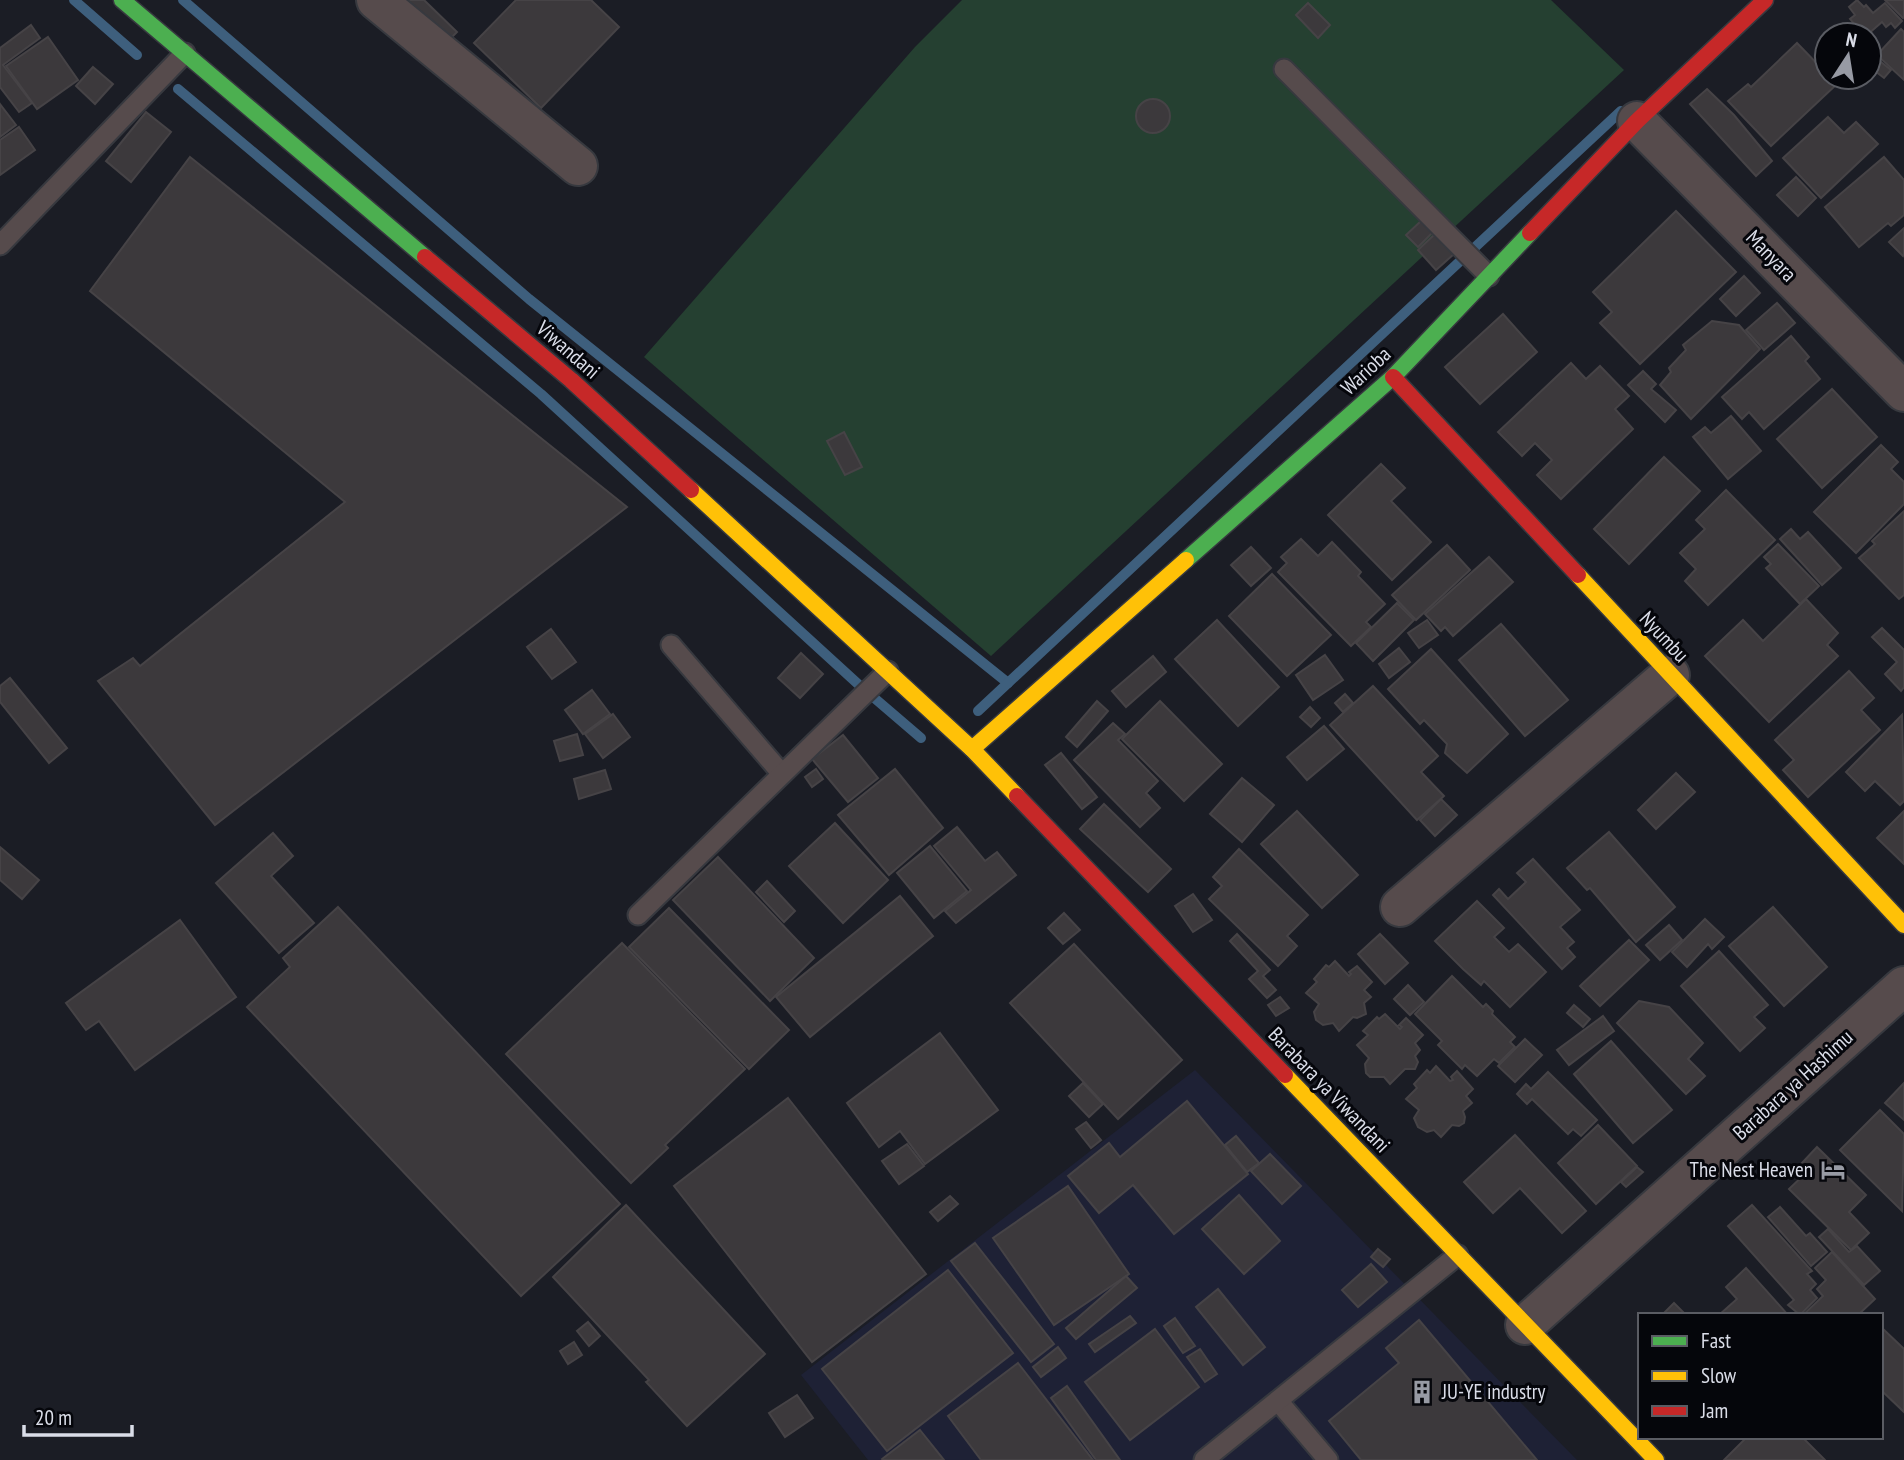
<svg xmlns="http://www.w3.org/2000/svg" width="1904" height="1460" viewBox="0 0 1904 1460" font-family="'PT Sans Narrow',sans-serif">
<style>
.built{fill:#1e2135}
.green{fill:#254031}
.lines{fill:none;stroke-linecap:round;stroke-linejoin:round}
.stream{stroke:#3e5f7d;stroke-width:10}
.building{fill:#3c393c;stroke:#464346;stroke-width:2}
.lane-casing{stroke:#37393f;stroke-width:23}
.street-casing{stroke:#37393f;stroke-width:42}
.fast-casing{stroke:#37393f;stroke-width:19}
.slow-casing{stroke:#37393f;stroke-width:19}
.jam-casing{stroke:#37393f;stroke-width:19}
.lane{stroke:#564b4c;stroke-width:19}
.street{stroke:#564b4c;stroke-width:38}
.fast{stroke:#4caf50;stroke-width:16}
.slow{stroke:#ffc107;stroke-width:16}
.jam{stroke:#c62828;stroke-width:16}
.labels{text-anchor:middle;stroke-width:6;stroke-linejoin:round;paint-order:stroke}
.street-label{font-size:21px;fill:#dadde8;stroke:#05060b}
.poi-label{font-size:21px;fill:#dadde8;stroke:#05060b;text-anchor:end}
</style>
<rect width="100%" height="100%" fill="#1b1d25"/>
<path class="built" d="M1195 1070 1577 1460H868L801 1375Z"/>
<path class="green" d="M962 0H1551L1624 70 991 656 644 357 915 47Z"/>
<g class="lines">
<g class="stream">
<path d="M74 0 137 55"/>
<path d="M183 0 529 299 1008 683"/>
<path d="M178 89 541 394 858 684 921 738"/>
<path d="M978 711 1621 111"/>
</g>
</g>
<g class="building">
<path d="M400 0H424L457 32 445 44Z"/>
<path d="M516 0H591L619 27 541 108 474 43Z"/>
<path d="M1857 0 1864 7 1866 5 1873 13 1885 3 1902 21 1895 28 1891 23 1886 27 1882 22 1867 35H1858L1857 33 1860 31 1850 19 1855 15 1849 7Z"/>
<path d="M1885 0H1904V17L1903 18Z"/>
<path d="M1308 3 1330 25 1318 38 1296 15Z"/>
<path d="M31 25 40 38 3 65 32 103 19 112 0 87V48Z"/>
<path d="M1901 29 1904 32V80L1877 55Z"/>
<path d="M48 37 78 80 37 109 6 66Z"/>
<path d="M1797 43 1827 74V77H1830L1837 84 1771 146 1728 101 1748 84 1751 87Z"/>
<path d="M1881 62 1891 70 1884 78 1875 71Z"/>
<path d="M93 67 113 84 95 104 76 86Z"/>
<path d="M1707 89 1734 115 1772 161 1756 176 1690 104Z"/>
<circle cx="1153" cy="116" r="17"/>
<path d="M0 104 16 125 0 137Z"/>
<path d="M146 112 171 132 131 182 106 161Z"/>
<path d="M1828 117 1844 133 1856 122 1878 144 1821 198 1783 158Z"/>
<path d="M19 127 35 150 0 175V140Z"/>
<path d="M190 157 627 507 215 825 98 681 133 658 140 666 345 502 90 291Z"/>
<path d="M1884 157 1904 180V215L1891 226 1888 223 1859 247 1825 207Z"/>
<path d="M1796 177 1816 198 1798 216 1777 195Z"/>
<path d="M1676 211 1736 272 1640 364 1600 323 1612 312 1593 292Z"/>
<path d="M1421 221 1432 233 1418 247 1406 235Z"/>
<path d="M1904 228V254L1903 256 1889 242Z"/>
<path d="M1435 234 1454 254 1436 270 1418 250Z"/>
<path d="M1744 276 1760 293 1736 316 1720 299Z"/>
<path d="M1777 303 1795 323 1764 350 1746 330Z"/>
<path d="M1503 314 1537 352 1480 404 1445 367Z"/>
<path d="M1712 321 1739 325 1760 349 1691 419 1660 385 1671 372 1669 368 1686 350 1683 345Z"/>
<path d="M1791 336 1809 357 1805 361 1820 379 1764 429 1749 412 1742 419 1722 397Z"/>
<path d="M1571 363 1586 379 1600 366 1629 396 1615 409 1633 429 1561 499 1537 475 1552 460 1535 443 1522 456 1498 432Z"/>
<path d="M1643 371 1656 384 1651 389 1676 410 1665 422 1628 385Z"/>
<path d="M1832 389 1877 437 1822 488 1777 439Z"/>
<path d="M1731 416 1761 451 1728 479 1693 437 1705 427 1711 433Z"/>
<path d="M844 432 862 467 845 475 827 441Z"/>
<path d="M1881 445 1898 462 1891 469 1904 482V504L1856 553 1814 512Z"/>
<path d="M1664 457 1700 491 1629 564 1594 529Z"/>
<path d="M1381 464 1405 488 1391 501 1431 542 1392 580 1328 515Z"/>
<path d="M1726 490 1775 540 1708 605 1685 581 1696 569 1680 553 1705 529 1696 520Z"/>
<path d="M1904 511V595L1899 599 1859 558 1875 544 1872 541Z"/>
<path d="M1791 529 1800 539 1808 532 1841 568 1822 585 1780 539Z"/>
<path d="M1301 539 1318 556 1332 542 1361 572 1358 576 1385 604 1366 622 1371 627 1351 646 1278 572 1287 563 1281 557Z"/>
<path d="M1778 544 1819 586 1800 604 1766 568 1771 564 1764 557Z"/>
<path d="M1447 545 1470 570 1416 620 1392 595Z"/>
<path d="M1251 547 1271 568 1251 586 1231 565Z"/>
<path d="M1489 557 1513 582 1453 636 1445 627 1441 631 1425 614Z"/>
<path d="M1272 574 1331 635 1287 676 1229 616Z"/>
<path d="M1806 599 1838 633 1827 645 1838 656 1769 722 1705 656 1743 620 1763 641Z"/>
<path d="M1397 603 1414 620 1373 661 1356 643Z"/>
<path d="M1217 620 1279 687 1238 726 1175 659Z"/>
<path d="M1427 620 1438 635 1419 648 1408 633Z"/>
<path d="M1501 624 1568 700 1525 736 1459 660Z"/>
<path d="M1882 628 1904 650V687L1901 691 1885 674 1897 662 1872 637Z"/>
<path d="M551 629 576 662 552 679 527 647Z"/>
<path d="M1399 648 1410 662 1389 678 1379 664Z"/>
<path d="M1431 649 1508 734 1467 773 1445 753 1447 744 1424 720 1420 724 1388 689Z"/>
<path d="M801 653 823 674 800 698 778 678Z"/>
<path d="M1325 655 1343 680 1313 700 1296 675Z"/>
<path d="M1153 656 1166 672 1126 707 1112 691Z"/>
<path d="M1849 671 1874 698 1861 710 1880 730 1808 797 1783 770 1794 760 1775 740Z"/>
<path d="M10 678 67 748 49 763 0 702V686Z"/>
<path d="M1373 686 1438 756 1421 772 1444 796 1417 820 1330 725Z"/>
<path d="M592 690 610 714 583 734 565 710Z"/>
<path d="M1345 694 1353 703 1343 712 1335 703Z"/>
<path d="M1097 701 1108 711 1077 747 1066 737Z"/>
<path d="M1160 701 1222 764 1184 801 1122 739Z"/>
<path d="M1310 707 1320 718 1311 727 1300 717Z"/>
<path d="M613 714 630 737 603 758 585 734Z"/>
<path d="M1902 715 1904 801 1900 805 1875 781 1865 791 1846 772Z"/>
<path d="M1113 723 1125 734 1118 740 1158 781 1146 793 1160 808 1140 827 1074 760Z"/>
<path d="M1324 726 1344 749 1307 780 1287 757Z"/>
<path d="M577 734 583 755 560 761 554 741Z"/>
<path d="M843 735 878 778 848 802 812 759Z"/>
<path d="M1061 753 1097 797 1082 809 1045 765Z"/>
<path d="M816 769 823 779 812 787 805 777Z"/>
<path d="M895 769 943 828 889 875 838 815Z"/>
<path d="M605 770 611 789 579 799 574 779Z"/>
<path d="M1676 773 1695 792 1656 829 1638 810Z"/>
<path d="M1242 778 1274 805 1242 842 1210 814Z"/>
<path d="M1441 799 1457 815 1435 836 1420 820Z"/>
<path d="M1104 804 1171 869 1148 892 1080 829Z"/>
<path d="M1297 811 1358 875 1322 908 1261 844Z"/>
<path d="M1904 811V864L1877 838Z"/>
<path d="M835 823 888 880 843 923 789 866Z"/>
<path d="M957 827 985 861 997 852 1016 875 956 923 945 911 971 890 934 846Z"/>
<path d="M1609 832 1675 907 1636 942 1590 888 1587 890 1567 868Z"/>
<path d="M273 833 293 856 271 876 314 923 279 953 216 883Z"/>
<path d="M930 846 967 891 934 918 897 873Z"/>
<path d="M0 847 39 880 22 899 0 880Z"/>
<path d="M1239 849 1308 915 1287 936 1297 946 1278 966 1209 899 1222 886 1213 877Z"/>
<path d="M718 857 814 958 770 1001 673 900Z"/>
<path d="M1533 859 1580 910 1560 927 1574 942 1567 948 1575 957 1562 969 1493 895 1499 889 1508 899 1526 882 1517 873Z"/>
<path d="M767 881 795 911 784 922 756 892Z"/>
<path d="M1193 894 1212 920 1193 932 1175 906Z"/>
<path d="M900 896 933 936 810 1037 776 997Z"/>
<path d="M1477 901 1504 928 1494 937 1509 952 1518 944 1546 972 1510 1007 1484 981 1481 985 1463 969 1435 941Z"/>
<path d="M338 907 620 1204 521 1296 247 1007 290 967 283 958Z"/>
<path d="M1773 907 1827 967 1784 1006 1729 946Z"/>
<path d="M669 908 789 1030 749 1069 629 947Z"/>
<path d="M1064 913 1080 930 1063 944 1048 928Z"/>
<path d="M1705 919 1724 937 1712 949 1708 944 1687 967 1672 952Z"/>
<path d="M180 920 236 997 135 1070 99 1021 86 1030 66 1003Z"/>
<path d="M1669 925 1682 940 1660 960 1646 945Z"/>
<path d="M1237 934 1270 970 1263 976 1276 990 1267 998 1249 979 1258 971 1230 941Z"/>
<path d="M1380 934 1408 963 1385 984 1358 954Z"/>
<path d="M1629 940 1649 960 1600 1006 1580 986Z"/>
<path d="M622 943 745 1069 665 1145 668 1148 631 1183 506 1054Z"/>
<path d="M1074 944 1182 1060 1118 1119 1010 1003Z"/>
<path d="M1719 951 1768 1005 1754 1017 1765 1028 1740 1051 1681 986Z"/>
<path d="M1335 961 1349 976 1351 974 1349 972 1357 966 1372 982 1364 990 1371 997 1364 1003 1366 1014 1357 1018 1353 1017 1339 1031 1333 1023 1323 1025 1316 1020 1314 1012 1319 1004 1306 993 1317 982 1314 979 1326 965 1329 967Z"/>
<path d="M1452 976 1483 1007 1486 1004 1493 1011 1492 1014 1515 1037 1510 1042 1515 1047 1499 1063 1494 1059 1477 1076 1465 1065 1462 1069 1438 1045 1442 1041 1415 1014Z"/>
<path d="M1408 985 1424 1002 1410 1015 1394 999Z"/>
<path d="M1280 997 1289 1008 1276 1016 1268 1005Z"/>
<path d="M1639 1001 1669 1007 1703 1043 1688 1059 1705 1076 1686 1094 1617 1023Z"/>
<path d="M1574 1005 1590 1019 1583 1027 1567 1013Z"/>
<path d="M1385 1014 1400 1029 1402 1027 1399 1025 1406 1018 1423 1035 1415 1043 1420 1050 1415 1056 1418 1062 1415 1069H1405L1390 1084 1384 1077H1370L1366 1073 1365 1064 1369 1058 1357 1045 1368 1035 1363 1031 1377 1017 1379 1019Z"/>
<path d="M1603 1016 1614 1031 1569 1065 1557 1050Z"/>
<path d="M940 1033 998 1110 925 1164 900 1131 879 1147 847 1103Z"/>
<path d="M1525 1039 1542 1055 1515 1082 1498 1066Z"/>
<path d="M1611 1041 1672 1110 1633 1143 1574 1074Z"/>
<path d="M1436 1066 1450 1081 1453 1080 1451 1077 1457 1071 1473 1089 1466 1096 1472 1103 1463 1111 1465 1117 1464 1123 1459 1126 1452 1125 1441 1137 1434 1130 1427 1132 1418 1127 1414 1118 1419 1110 1406 1099 1417 1088 1414 1084 1427 1070 1430 1073Z"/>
<path d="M1548 1072 1597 1120 1581 1136 1573 1129 1568 1134 1532 1099 1527 1104 1517 1094 1526 1084 1531 1089Z"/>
<path d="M1083 1083 1103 1104 1089 1117 1069 1096Z"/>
<path d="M1904 1083V1120L1885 1103Z"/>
<path d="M788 1098 926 1274 812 1362 674 1186Z"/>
<path d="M1187 1101 1248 1174 1174 1234 1133 1185 1099 1213 1068 1176 1109 1143 1120 1157Z"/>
<path d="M1880 1110 1904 1134 1902 1211 1840 1150Z"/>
<path d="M1086 1122 1101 1140 1091 1148 1076 1129Z"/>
<path d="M1598 1125 1637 1166 1596 1204 1558 1163Z"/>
<path d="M1515 1135 1586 1211 1562 1233 1520 1188 1493 1213 1464 1182Z"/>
<path d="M1236 1136 1259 1163 1247 1172 1225 1145Z"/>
<path d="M907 1144 924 1166 899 1184 882 1161Z"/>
<path d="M1817 1147 1866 1195 1849 1212 1869 1233 1851 1250 1789 1189 1808 1171 1801 1164Z"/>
<path d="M1270 1154 1301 1186 1282 1204 1251 1171Z"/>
<path d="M1637 1167 1643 1172 1626 1187 1621 1182Z"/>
<path d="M1068 1186 1129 1274 1054 1325 993 1238Z"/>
<path d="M1239 1195 1280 1241 1244 1274 1202 1229Z"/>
<path d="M950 1196 958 1204 938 1221 930 1212Z"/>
<path d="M626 1205 765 1354 687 1426 646 1382 649 1380 553 1277Z"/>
<path d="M1752 1205 1812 1271 1807 1274 1816 1284 1810 1290 1817 1298 1800 1315 1788 1305 1794 1300 1728 1226Z"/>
<path d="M1780 1207 1806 1236 1810 1233 1827 1252 1811 1266 1768 1217Z"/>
<path d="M1828 1229 1849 1252 1857 1246 1880 1271 1864 1285 1819 1237Z"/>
<path d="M975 1243 1054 1344 1031 1362 951 1261Z"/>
<path d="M1378 1249 1390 1259 1383 1267 1371 1257Z"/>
<path d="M1832 1252 1875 1299 1858 1315H1803L1823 1296 1817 1289 1826 1280 1815 1268Z"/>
<path d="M1371 1264 1387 1282 1358 1307 1342 1290Z"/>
<path d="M1746 1268 1788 1315H1719L1737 1299 1726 1287Z"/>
<path d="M948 1270 1013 1353 887 1451 822 1369Z"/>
<path d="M1126 1276 1137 1288 1076 1339 1066 1328Z"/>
<path d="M1218 1289 1265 1347 1243 1365 1196 1307Z"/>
<path d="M1674 1303 1686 1315H1662Z"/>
<path d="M1130 1316 1136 1323 1095 1352 1089 1344Z"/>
<path d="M1175 1318 1195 1346 1183 1353 1164 1326Z"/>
<path d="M1419 1320 1537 1460H1361L1329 1421 1399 1363 1386 1348Z"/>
<path d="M588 1322 600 1336 589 1346 577 1331Z"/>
<path d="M1881 1327 1904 1349V1412L1881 1390Z"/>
<path d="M1155 1329 1199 1387 1130 1440 1085 1382Z"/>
<path d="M574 1342 582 1355 568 1364 560 1351Z"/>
<path d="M1058 1347 1066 1358 1041 1377 1033 1367Z"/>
<path d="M1200 1349 1217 1374 1205 1382 1187 1357Z"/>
<path d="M1018 1363 1093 1460H981L948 1416Z"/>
<path d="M1067 1386 1120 1460H1096L1051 1398Z"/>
<path d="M797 1395 813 1418 785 1437 769 1413Z"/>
<path d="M920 1430 944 1460H883L882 1459Z"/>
<path d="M1747 1437H1802L1825 1460H1724Z"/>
</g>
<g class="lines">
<g class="lane-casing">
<g id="lane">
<path d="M1284 69 1489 276"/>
<path d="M0 245 185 53"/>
<path d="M671 645 782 774"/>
<path d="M638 915 888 671"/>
<path d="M1278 1401 1328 1460"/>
<path d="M1204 1460 1458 1255"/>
</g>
</g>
<g class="street-casing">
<g id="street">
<path d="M376 0 578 166"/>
<path d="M1637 121 1904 392"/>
<path d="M1400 907 1670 675"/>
<path d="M1525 1325 1904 986"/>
</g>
</g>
<g class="fast-casing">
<g id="fast">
<path d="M122 0 425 257"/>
<path d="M1186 560 1393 377 1530 233"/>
</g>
</g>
<g class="slow-casing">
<g id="slow">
<path d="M691 490 972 749 1017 796"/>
<path d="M1578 575 1904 925"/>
<path d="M972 749 1186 560"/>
<path d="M1285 1075 1656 1460"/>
</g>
</g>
<g class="jam-casing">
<g id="jam">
<path d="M1530 233 1637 121 1765 0"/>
<path d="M425 257 571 380 691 490"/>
<path d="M1393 377 1578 575"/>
<path d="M1017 796 1285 1075"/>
</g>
</g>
<use href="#lane" class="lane"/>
<use href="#street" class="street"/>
<use href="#fast" class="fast"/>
<use href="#slow" class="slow"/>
<use href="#jam" class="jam"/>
</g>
<defs>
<g id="hotel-bare" transform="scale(1.89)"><path d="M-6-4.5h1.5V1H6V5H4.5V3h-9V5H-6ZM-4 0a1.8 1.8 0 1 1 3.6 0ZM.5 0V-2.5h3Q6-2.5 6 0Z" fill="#979aa4" stroke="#05060b" stroke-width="2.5" paint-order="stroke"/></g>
<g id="building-bare" transform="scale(1.89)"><path d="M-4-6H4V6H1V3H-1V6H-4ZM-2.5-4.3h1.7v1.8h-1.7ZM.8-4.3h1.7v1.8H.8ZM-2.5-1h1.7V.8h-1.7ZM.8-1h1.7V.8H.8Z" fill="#979aa4" stroke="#05060b" stroke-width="2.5" paint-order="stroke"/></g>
</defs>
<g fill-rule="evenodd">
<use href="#hotel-bare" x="1833" y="1170"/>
<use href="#building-bare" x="1422" y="1392"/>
</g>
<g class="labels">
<g class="street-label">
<text transform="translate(1771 256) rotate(46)" y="7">Manyara</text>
<text transform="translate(568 350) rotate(41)" y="7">Viwandani</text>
<text transform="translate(1366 371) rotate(-43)" y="7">Warioba</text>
<text transform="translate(1664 637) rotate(47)" y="7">Nyumbu</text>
<text transform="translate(1793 1085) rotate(-42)" y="7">Barabara ya Hashimu</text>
<text transform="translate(1329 1090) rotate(46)" y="7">Barabara ya Viwandani</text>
</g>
<g class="poi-label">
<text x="1813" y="1177">The Nest Heaven</text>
<text x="1442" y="1399" text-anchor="start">JU-YE industry</text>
</g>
</g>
<rect x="1638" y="1313" width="245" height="126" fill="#05060b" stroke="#5a5c63" stroke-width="2"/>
<rect x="1652" y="1336" width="35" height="10" fill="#4caf50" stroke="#5a5c63" stroke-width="2"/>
<text x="1701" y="1348" font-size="21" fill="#dadde8">Fast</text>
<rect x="1652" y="1371" width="35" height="10" fill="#ffc107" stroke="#5a5c63" stroke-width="2"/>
<text x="1701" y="1383" font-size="21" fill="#dadde8">Slow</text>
<rect x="1652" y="1406" width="35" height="10" fill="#c62828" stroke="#5a5c63" stroke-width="2"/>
<text x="1701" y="1418" font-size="21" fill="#dadde8">Jam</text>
<g transform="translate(1848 56) rotate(12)"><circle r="33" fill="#05060b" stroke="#5a5c63" stroke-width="2"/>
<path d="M0-5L12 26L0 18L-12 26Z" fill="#979aa4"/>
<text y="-10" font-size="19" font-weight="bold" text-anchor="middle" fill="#dadde8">N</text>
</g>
<path d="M24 1425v10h108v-10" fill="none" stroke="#dadde8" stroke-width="3.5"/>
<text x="35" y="1425" font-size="21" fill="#dadde8" stroke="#05060b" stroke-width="5" paint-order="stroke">20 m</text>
</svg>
